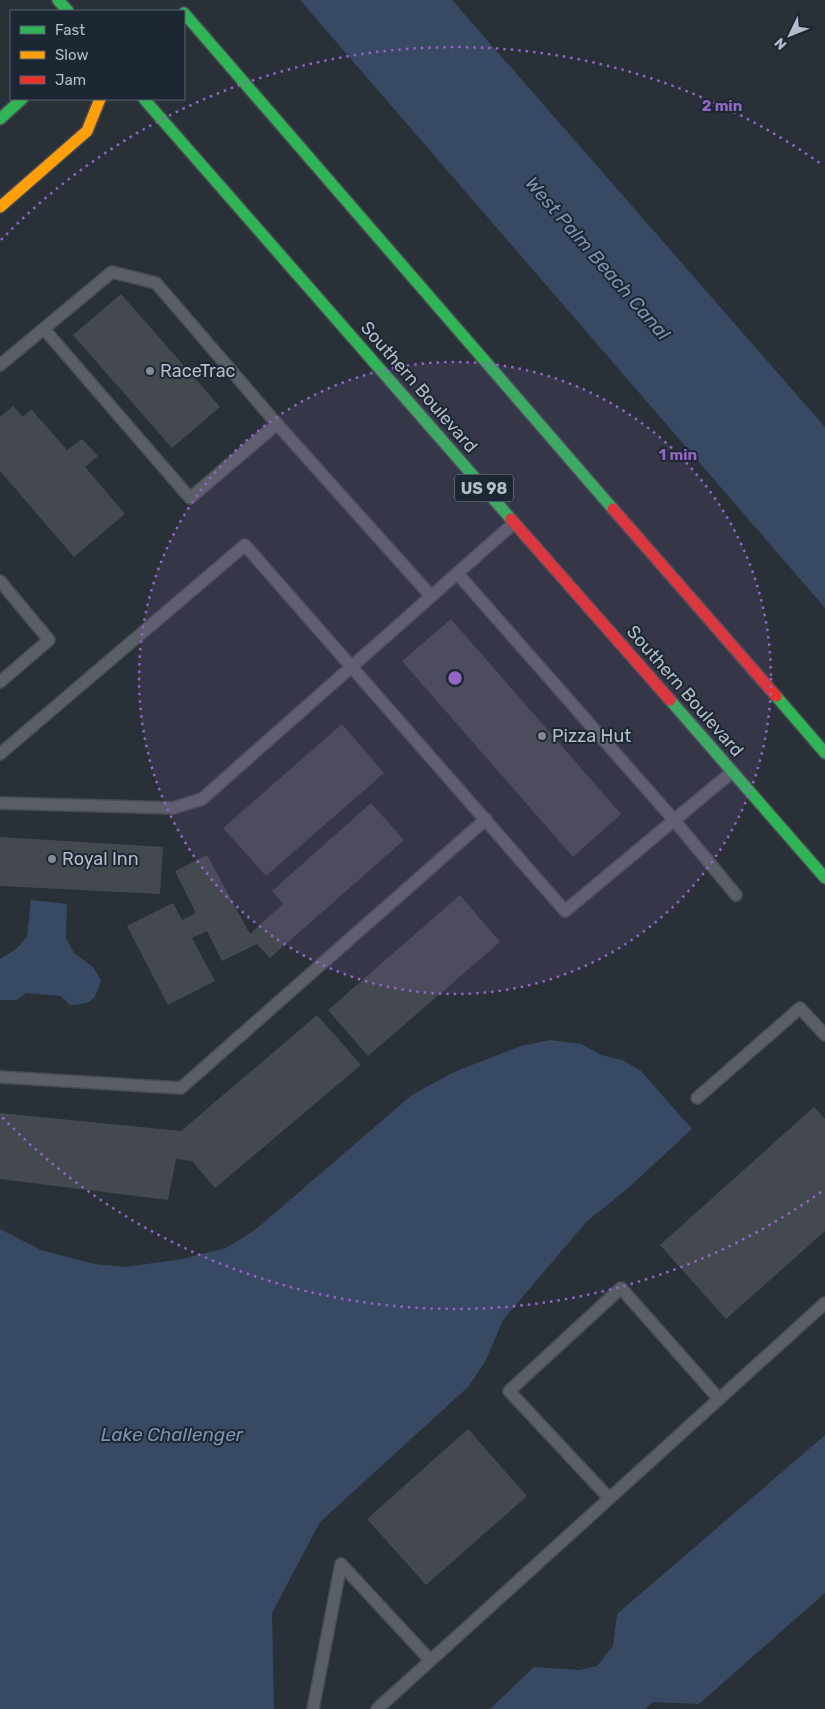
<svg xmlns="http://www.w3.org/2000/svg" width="825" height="1709" viewBox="0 0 825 1709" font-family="Rubik,sans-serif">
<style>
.water{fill:#384963}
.building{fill:#444950}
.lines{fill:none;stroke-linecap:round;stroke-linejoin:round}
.lane-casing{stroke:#484c53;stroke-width:14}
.fast-casing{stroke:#484c53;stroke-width:14}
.slow-casing{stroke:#484c53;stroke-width:14}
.jam-casing{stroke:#484c53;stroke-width:14}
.lane{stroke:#5a5e66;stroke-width:11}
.fast{stroke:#30b455;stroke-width:11}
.slow{stroke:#ff9f0a;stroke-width:11}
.jam{stroke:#e5322d;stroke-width:11}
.ring{fill:none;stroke:#9266c3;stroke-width:2.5;stroke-dasharray:2.5 5}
.poi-dot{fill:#848b96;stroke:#1d2633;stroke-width:2}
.labels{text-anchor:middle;stroke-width:4;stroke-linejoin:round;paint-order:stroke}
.shield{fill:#1d2633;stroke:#878f9c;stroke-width:1}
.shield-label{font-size:16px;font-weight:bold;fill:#b4bcc9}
.poi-label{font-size:18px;fill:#b4bcc9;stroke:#1d2633;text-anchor:start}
.street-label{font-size:18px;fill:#b4bcc9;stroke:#1d2633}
.water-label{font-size:19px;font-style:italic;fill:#7c92b1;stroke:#1d2633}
.centre{fill:#9266c3;stroke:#1d2633;stroke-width:2.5}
.ring-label{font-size:15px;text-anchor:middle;font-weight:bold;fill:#9266c3;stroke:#1d2633;stroke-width:4;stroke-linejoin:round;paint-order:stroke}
</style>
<rect width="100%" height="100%" fill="#2a3038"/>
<g class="water">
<path d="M300 0H452L825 427V608Z"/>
<path d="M31 900 67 904 66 938 74 953 93 967 101 980C95 1001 92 1004 70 1005L61 996 26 993 17 1000H0V959L16 949 27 937Z"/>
<path d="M550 1040 581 1044 601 1055 622 1060 640 1070 692 1129 627 1189 587 1221 503 1320 485 1362 468 1387 320 1522 272 1613 274 1709H0V1229L41 1250 94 1264 126 1267 182 1259 226 1248 255 1230 412 1095 454 1072 521 1046Z"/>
<path d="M825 1435V1593L699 1704 653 1702 645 1709H490L534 1667 579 1670 597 1666 613 1646 617 1614Z"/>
</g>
<g class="building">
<path d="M121 294 220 407 172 448 73 335Z"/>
<path d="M13 406 23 417 31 409 67 450 82 439 98 456 85 467 125 514 74 557 0 471V417Z"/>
<path d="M451 619 621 814 573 857 402 661Z"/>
<path d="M342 724 384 773 266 876 223 828Z"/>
<path d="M371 803 404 840 270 958 257 944 222 961 207 931 192 938 215 981 168 1005 127 926 173 903 182 920 196 913 175 871 207 855 250 934 283 904 272 891Z"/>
<path d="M0 837 163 847 160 894 0 886Z"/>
<path d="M460 895 500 942 368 1056 328 1010Z"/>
<path d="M317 1015 361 1065 215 1188 192 1161 176 1159 168 1200 0 1179V1113L181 1131Z"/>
<path d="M814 1107 825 1119V1231L726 1319 660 1245Z"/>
<path d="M468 1429 527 1496 426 1585 367 1519Z"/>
</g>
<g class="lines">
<g class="lane-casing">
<g id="lane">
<path d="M44 329 190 498 277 424"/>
<path d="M0 365 112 272 156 283 277 424 431 596"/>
<path d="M457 573 674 820 736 895"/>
<path d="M0 581 49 640 0 682"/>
<path d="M0 754 245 545 565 911 732 772"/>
<path d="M0 803 173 808 202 799 514 523"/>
<path d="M0 1077 181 1088 486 819"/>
<path d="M697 1098 800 1008 825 1035"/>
<path d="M609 1498 509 1391 621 1288 719 1399"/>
<path d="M313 1709 341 1564 430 1660"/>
<path d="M377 1709 825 1303"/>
</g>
</g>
<g class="fast-casing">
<g id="fast">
<path d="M58 0 68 11"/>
<path d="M184 13 613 509"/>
<path d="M144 99 511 519"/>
<path d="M0 119 22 99"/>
<path d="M776 696 825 753"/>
<path d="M670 700 825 878"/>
</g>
</g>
<g class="slow-casing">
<path id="slow" d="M0 207 87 131 100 99"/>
</g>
<g class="jam-casing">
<g id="jam">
<path d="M613 509 776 696"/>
<path d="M511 519 670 700"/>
</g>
</g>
<use href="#lane" class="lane"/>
<use href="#fast" class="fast"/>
<use href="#slow" class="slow"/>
<use href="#jam" class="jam"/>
</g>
<circle cx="455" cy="678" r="316" fill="#9266c3" fill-opacity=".12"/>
<g class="ring">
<circle cx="455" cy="678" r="316"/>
<path d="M821 1192A631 631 0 0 1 1 1116M1 240A631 631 0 0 1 821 164"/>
</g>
<g class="poi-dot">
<circle cx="150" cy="371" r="5"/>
<circle cx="542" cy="736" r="5"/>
<circle cx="52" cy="859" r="5"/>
</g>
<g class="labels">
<rect class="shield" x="455" y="474.5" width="58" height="27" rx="4"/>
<g class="shield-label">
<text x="484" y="494">US 98</text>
</g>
<g class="poi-label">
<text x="160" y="377">RaceTrac</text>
<text x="552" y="742">Pizza Hut</text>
<text x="62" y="865">Royal Inn</text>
</g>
<g class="street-label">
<text transform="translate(419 387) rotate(49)" y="6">Southern Boulevard</text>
<text transform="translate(685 691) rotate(49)" y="6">Southern Boulevard</text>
</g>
<g class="water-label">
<text transform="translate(598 258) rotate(49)" y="7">West Palm Beach Canal</text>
<text x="172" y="1441">Lake Challenger</text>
</g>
</g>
<circle cx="455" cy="678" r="8" class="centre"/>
<g class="ring-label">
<text x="722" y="111">2 min</text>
<text x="678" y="460">1 min</text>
</g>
<rect x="10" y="10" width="175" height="90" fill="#1d2633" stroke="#59626f"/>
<rect x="20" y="26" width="25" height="8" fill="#30b455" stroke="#59626f"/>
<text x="55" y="35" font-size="15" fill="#b4bcc9">Fast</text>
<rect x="20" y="51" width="25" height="8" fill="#ff9f0a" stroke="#59626f"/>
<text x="55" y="60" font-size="15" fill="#b4bcc9">Slow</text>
<rect x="20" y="76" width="25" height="8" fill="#e5322d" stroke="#59626f"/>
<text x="55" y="85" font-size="15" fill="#b4bcc9">Jam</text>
<g transform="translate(790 35) rotate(227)" stroke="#1d2633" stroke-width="4" paint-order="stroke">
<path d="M0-4L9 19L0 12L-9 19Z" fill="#b4bcc9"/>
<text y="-8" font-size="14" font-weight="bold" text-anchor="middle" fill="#b4bcc9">N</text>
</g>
</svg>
